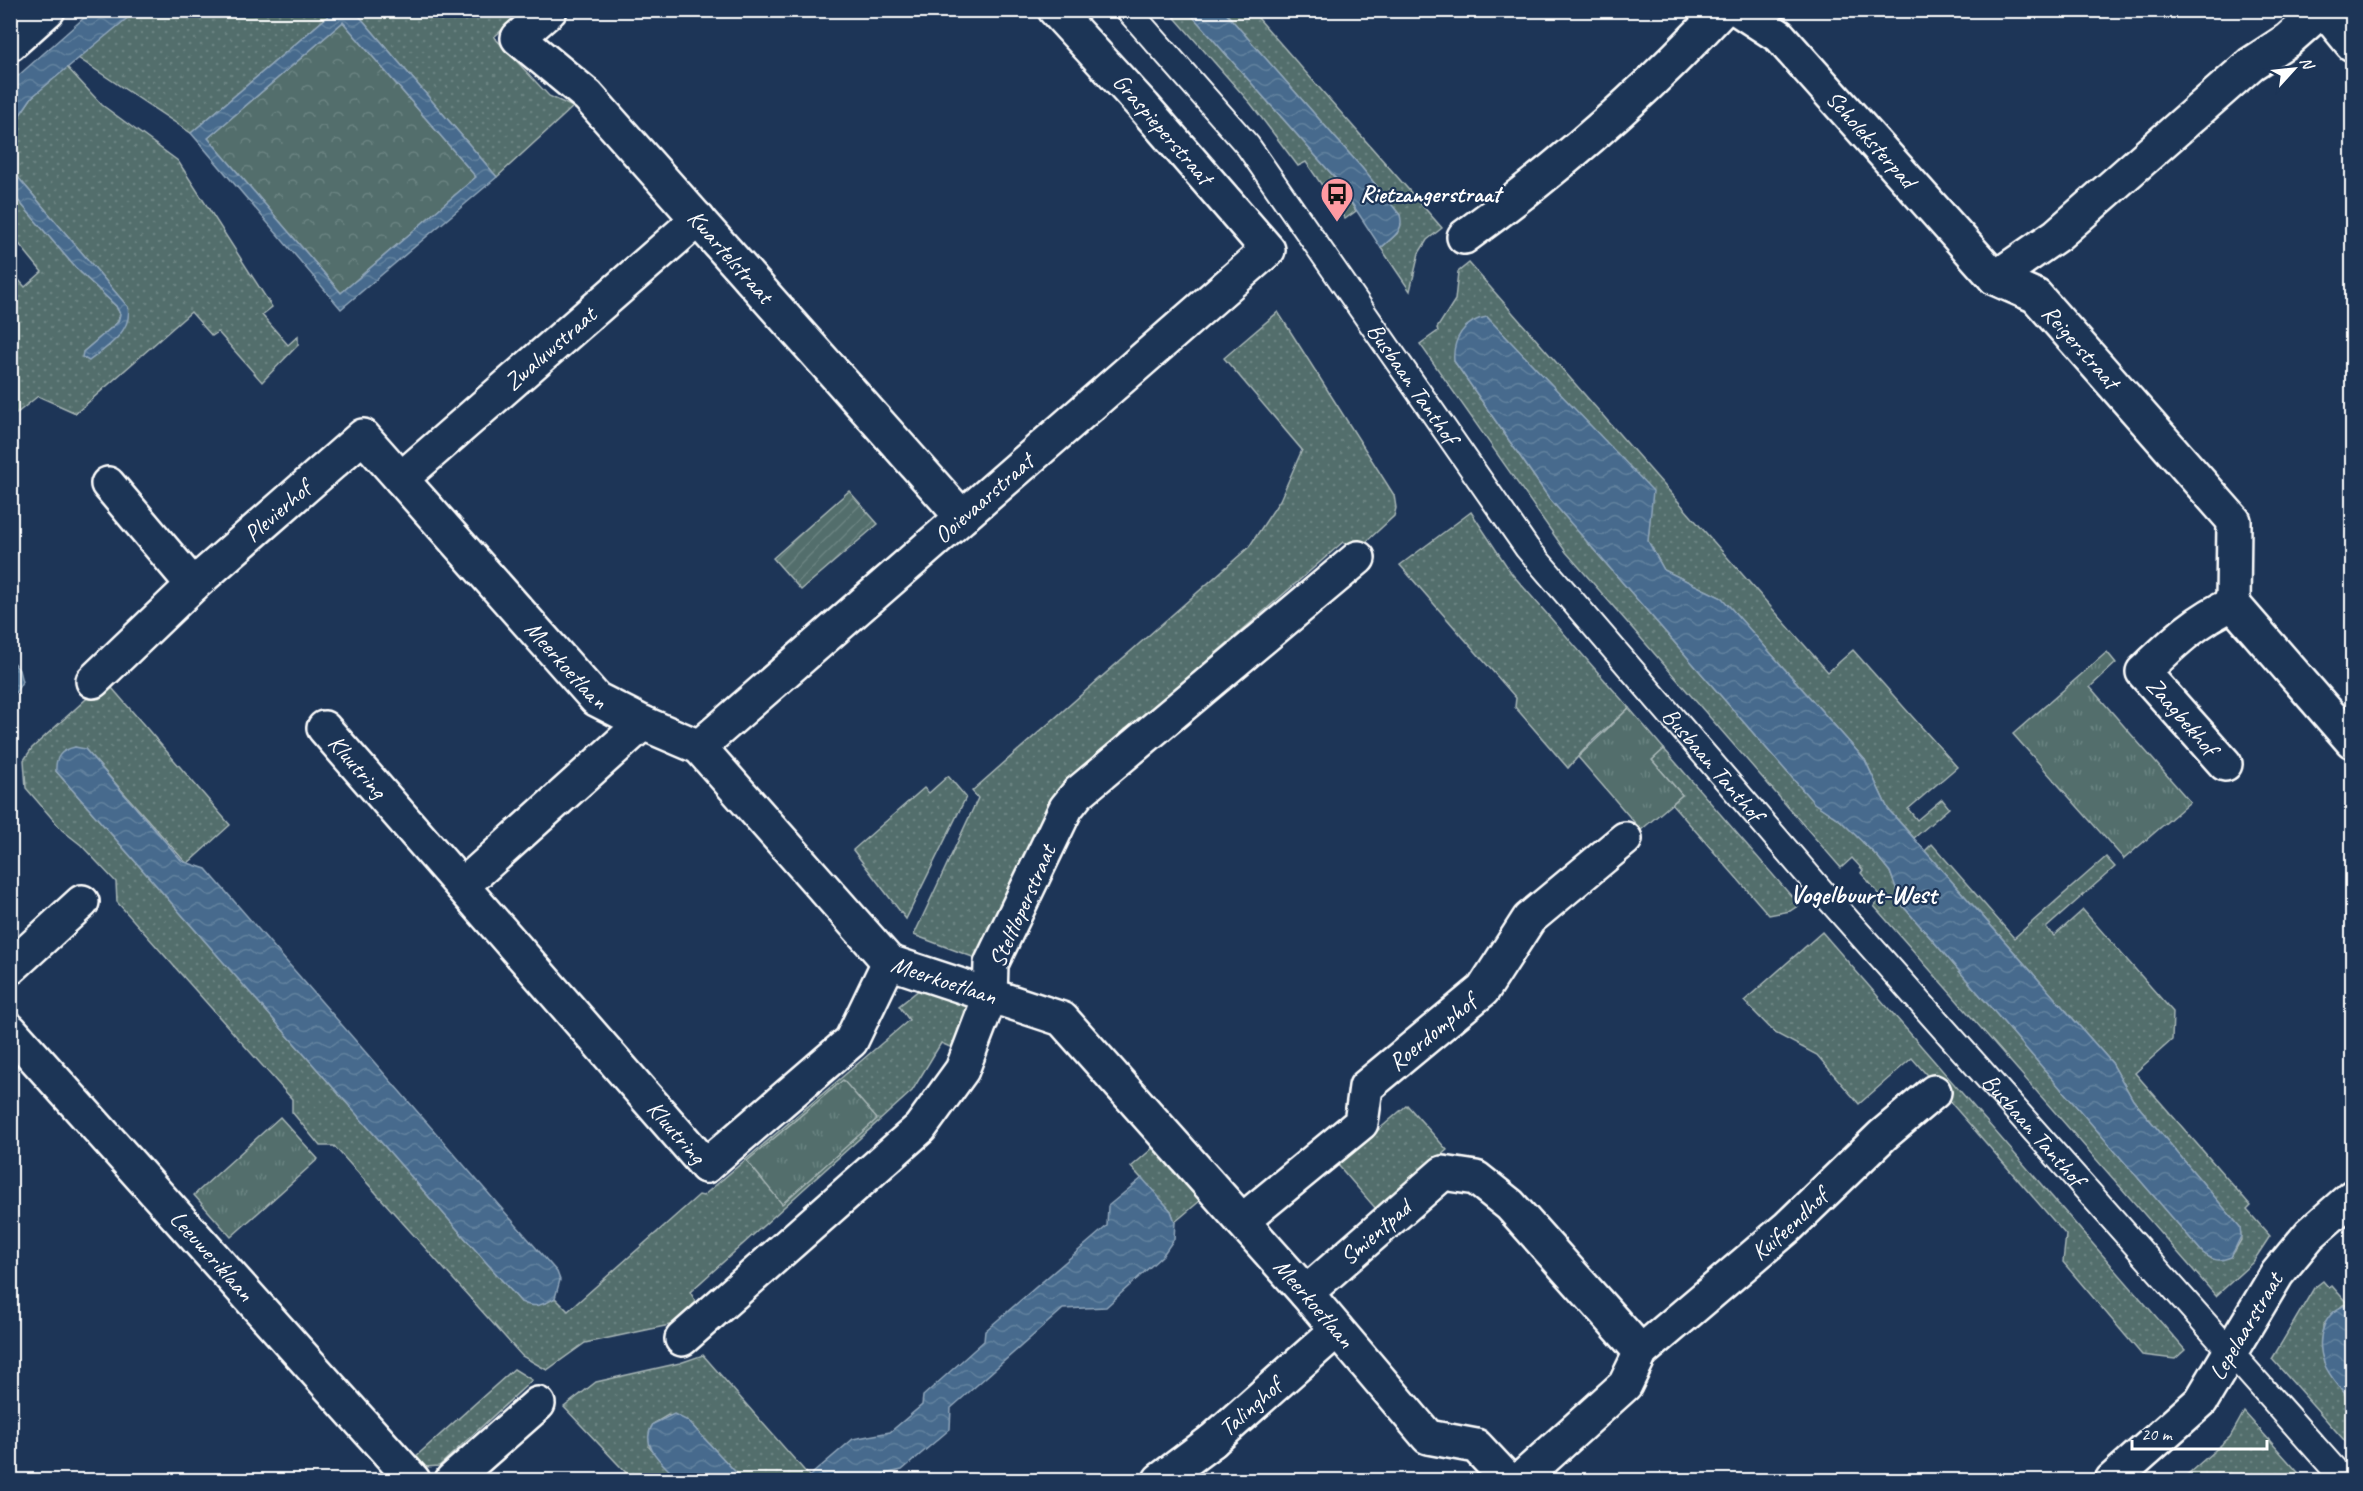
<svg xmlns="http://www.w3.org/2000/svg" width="2363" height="1491" viewBox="0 0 2363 1491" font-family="Caveat,sans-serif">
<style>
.grass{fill:url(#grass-dots);stroke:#a8b6b6;stroke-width:1.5}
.forest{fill:url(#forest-crowns);stroke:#a8b6b6;stroke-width:1.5}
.park{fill:url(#park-tufts);stroke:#a8b6b6;stroke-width:1.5}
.garden{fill:url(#garden-furrows);stroke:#a8b6b6;stroke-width:1.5}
.water{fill:url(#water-waves);stroke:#90a6bb;stroke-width:1.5;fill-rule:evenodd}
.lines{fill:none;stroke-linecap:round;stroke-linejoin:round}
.service-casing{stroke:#fff;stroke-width:28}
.pedestrian-casing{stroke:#fff;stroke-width:38}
.minor-casing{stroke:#fff;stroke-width:38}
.service{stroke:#1d3557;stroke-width:24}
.pedestrian{stroke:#1d3557;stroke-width:33}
.minor{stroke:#1d3557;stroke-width:33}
.labels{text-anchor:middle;stroke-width:4.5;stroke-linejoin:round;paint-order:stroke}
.street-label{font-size:24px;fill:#fff;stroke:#1d3557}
.poi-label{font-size:24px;font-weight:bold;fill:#fff;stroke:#1d3557;text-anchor:start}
.neighbourhood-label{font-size:26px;font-weight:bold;fill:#fff;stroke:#1d3557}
</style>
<defs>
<pattern id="grass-dots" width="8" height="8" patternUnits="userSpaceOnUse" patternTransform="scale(1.5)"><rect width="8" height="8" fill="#526e6c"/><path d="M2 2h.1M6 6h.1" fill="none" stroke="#6c8482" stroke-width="1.8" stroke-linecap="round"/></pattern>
<pattern id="forest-crowns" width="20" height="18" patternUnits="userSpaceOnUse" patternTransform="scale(1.5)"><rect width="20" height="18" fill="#526e6c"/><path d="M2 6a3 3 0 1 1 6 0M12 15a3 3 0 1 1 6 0" fill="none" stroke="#6c8482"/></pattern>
<pattern id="park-tufts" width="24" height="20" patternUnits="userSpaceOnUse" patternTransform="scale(1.5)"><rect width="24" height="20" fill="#526e6c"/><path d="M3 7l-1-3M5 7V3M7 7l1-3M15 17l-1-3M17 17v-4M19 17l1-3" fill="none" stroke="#6c8482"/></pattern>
<pattern id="garden-furrows" width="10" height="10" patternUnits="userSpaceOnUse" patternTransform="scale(1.5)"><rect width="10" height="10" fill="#526e6c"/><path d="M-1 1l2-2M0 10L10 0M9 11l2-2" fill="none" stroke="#6c8482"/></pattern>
<pattern id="water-waves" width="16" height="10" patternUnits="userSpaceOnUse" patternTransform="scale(1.5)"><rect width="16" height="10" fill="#466b8d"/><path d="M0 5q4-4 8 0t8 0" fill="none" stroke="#62819e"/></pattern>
</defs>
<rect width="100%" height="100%" fill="#1d3557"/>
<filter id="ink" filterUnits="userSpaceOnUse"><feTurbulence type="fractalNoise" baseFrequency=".0167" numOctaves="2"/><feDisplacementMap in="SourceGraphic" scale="12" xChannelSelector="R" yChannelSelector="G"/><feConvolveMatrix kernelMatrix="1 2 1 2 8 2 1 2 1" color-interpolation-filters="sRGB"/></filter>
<g filter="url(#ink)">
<g class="grass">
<path d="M136 10H334V11L191 133 78 58Z"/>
<path d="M355 11H523L494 37 549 96 573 107 497 177Z"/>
<path d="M1169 11H1188L1336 179 1356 211 1345 219 1306 162 1298 166 1251 104Z"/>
<path d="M1224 11H1252L1442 228 1427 240 1419 253 1410 291 1381 248 1399 232 1400 215 1362 168Z"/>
<path d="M66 66 102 105 178 161 272 307 262 315 288 345 298 336V345L262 382 218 332 212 336 191 312 76 413 38 396 11 418V285L18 279 25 287 42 272 11 234V192L75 267 116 306 120 314 118 322 83 352 109 346 128 307 11 169V128L32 97Z"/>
<path d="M1469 263 1828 672 1853 650 1957 767 1908 809 1917 820 1942 799 1949 808 1914 838 1888 809 1865 760 1722 598 1664 570 1648 541 1652 491 1487 317 1454 361 1549 498 1814 803 1841 821 1878 857 1890 872 1903 906 2203 1253 2212 1259 2231 1257 2241 1240 2240 1227 2133 1100 2112 1063 1925 851 1932 844 2014 938 2106 857 2115 867 2046 928 2054 936 2083 910 2173 1012 2172 1040 2135 1073 2251 1206 2247 1210 2270 1236 2253 1262 2216 1296 1874 906 1883 898 1861 873 1863 870 1852 858 1841 868 1566 552 1420 344 1438 331 1437 328 1455 300 1458 272Z"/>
<path d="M1278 312 1394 495 1396 508 1394 516 1354 553 1343 542 1073 778 978 959 914 935 978 798 972 791 1249 547 1280 500 1302 450 1224 358Z"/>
<path d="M1471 512 1512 574 1629 708 1590 743 1568 768 1515 707 1516 698 1400 565Z"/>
<path d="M106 681 230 825 187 864 85 749 56 771 521 1302 546 1303 555 1298 568 1311 699 1195 703 1196 909 1020 899 1006 925 985 966 997 975 1014 959 1051 941 1043 912 1091 690 1292 699 1307 679 1323 585 1343 547 1370 522 1356 334 1146H320L292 1112V1099L117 902 116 882 81 845 62 830 26 788 24 760 32 748Z"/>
<path d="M1664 749 1799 905 1790 911 1769 915 1672 804 1682 795 1652 760Z"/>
<path d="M948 776 966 797 906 919 853 850 924 788 929 793Z"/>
<path d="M1822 932 2185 1350 2175 1359 2142 1355 2063 1262 2066 1235 1912 1058 1859 1104 1817 1055 1775 1033 1744 1001Z"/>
<path d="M1407 1105 1447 1150 1377 1210 1338 1165Z"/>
<path d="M1154 1147 1201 1200 1175 1222 1171 1211 1131 1167Z"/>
<path d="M2323 1281 2329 1288 2332 1286 2348 1304 2343 1305 2323 1325 2324 1363 2352 1402V1449L2272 1359 2314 1288Z"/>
<path d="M703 1355 810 1477 805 1480H743L688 1421 668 1415 653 1424 649 1447 679 1480H633L564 1407 596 1382 680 1363Z"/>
<path d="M514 1369 532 1380 439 1466 425 1467 414 1458Z"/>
<path d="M2244 1412 2305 1480H2181L2230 1437Z"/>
</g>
<path class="forest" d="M343 22 476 177 341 293 208 138Z"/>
<g class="park">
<path d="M2107 652 2116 663 2090 687 2190 802 2124 859 2013 734Z"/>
<path d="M1629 708 1664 749 1652 760 1682 795 1641 830 1578 757Z"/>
<path d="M843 1080 877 1119 782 1204 747 1161Z"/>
<path d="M280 1117 318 1159 231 1237 194 1195Z"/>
</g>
<path class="garden" d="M849 491 878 524 801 590 773 558Z"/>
<g class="water">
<path d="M93 10 136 11 32 97 11 128V82Z"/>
<path d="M334 11H355L497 177 341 309 191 133ZM343 22 476 177 341 293 208 138Z"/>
<path d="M1188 11H1224L1362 168 1400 215C1405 232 1392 237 1381 248L1336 179Z"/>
<path d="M11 169 128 307C133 331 106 348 89 361L82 357 83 352 118 322 120 314 116 306 75 267 11 192Z"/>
<path d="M1487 317 1653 491 1648 541 1664 570 1722 598 1865 760 1888 809 2112 1063 2133 1100 2240 1227 2241 1236 2231 1257C2219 1262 2214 1261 2203 1253L1903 906 1890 872 1878 857 1841 821 1814 803 1549 498 1454 361C1452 339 1465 320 1487 317Z"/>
<path d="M11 660 19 670 22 682 11 700Z"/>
<path d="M75 747 85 749 182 861 206 869 557 1272 560 1280 555 1298C542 1305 535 1309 521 1302L56 771C55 757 61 750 75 747Z"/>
<path d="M1142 1178 1171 1211 1175 1222 1174 1239 1163 1255 1106 1307 1063 1309 951 1408 950 1429 902 1470 858 1480H805L853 1439 890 1432 922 1405 923 1396 984 1341 985 1331 1107 1226 1108 1206Z"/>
<path d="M2352 1304V1402C2343 1391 2329 1377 2324 1363 2315 1338 2324 1308 2352 1304Z"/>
<path d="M674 1414 688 1421 743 1480H679C665 1465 638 1447 653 1424Z"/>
</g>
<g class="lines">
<g class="service-casing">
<g id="service">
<path id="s1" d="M1128 10 1248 146 1527 548 1826 896 2344 1480"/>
</g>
</g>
<g class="pedestrian-casing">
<g id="pedestrian">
<path id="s2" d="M324 728 706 1166"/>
<path d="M1160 1480 1212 1441"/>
</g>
</g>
<g class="minor-casing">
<g id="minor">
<path id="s3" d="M550 10 518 38 588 96 962 517"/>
<path id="s4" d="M1739 10 1779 36 1995 278"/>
<path id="s5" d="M2322 10 2288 40 2251 64 2057 235 1995 278 2036 296 2234 521 2233 604 2352 741"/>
<path d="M2324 10 2352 44"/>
<path d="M10 44 48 10"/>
<path d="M1464 237C1557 170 1644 94 1722 10"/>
<path id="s6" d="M401 479 698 219"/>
<path id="s7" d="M108 484 193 585 363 436 596 699 643 723 699 747 889 962 1062 1019 1306 1293 1428 1437 1476 1446 1508 1480"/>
<path d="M93 681 193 585"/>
<path id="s8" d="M699 747 1268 250 1144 107 1055 10"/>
<path d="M2225 764 2143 672C2171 645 2197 619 2233 604"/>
<path d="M462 886 643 723"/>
<path d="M10 968 82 902"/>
<path id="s9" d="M10 1030 413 1480"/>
<path d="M706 1166 851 1041 889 962"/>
<path id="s10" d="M1242 1221 1361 1123 1366 1087 1483 990 1529 919 1625 839"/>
<path id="s11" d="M1306 1293 1443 1173 1476 1178 1510 1205 1641 1352"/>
<path d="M682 1339 920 1128 962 1070 990 997 991 964 1066 808 1078 793 1358 558"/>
<path id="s12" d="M1212 1441 1337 1330"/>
<path d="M452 1480 538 1404"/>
<path id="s13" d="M1520 1480 1625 1385 1641 1352 1788 1227 1883 1135 1934 1092"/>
<path id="s14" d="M2112 1480 2201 1401 2277 1274 2310 1234 2352 1197"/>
</g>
</g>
<use href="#service" class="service"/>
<use href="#pedestrian" class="pedestrian"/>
<use href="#minor" class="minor"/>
</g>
</g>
<defs>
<g id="bus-pin" transform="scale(1.725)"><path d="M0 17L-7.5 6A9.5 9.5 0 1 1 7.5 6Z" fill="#ff9aa2" stroke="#1d3557"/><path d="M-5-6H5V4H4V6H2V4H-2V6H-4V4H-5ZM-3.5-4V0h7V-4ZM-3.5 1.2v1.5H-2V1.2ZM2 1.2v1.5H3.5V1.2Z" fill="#111"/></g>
</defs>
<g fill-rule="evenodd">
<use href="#bus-pin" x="1337" y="194"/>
</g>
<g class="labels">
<g class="street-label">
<text transform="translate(1163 129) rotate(49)" y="8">Graspieperstraat</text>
<text dy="8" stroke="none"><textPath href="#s4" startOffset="186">Scholeksterpad</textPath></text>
<text dy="8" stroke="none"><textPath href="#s3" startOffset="348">Kwartelstraat</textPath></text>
<text dy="8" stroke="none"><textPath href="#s5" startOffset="536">Reigerstraat</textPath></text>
<text dy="8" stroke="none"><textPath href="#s6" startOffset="198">Zwaluwstraat</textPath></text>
<text dy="8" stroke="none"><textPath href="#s1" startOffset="470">Busbaan Tanthof</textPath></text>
<text dy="8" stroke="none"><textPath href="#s8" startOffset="378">Ooievaarstraat</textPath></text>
<text dy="8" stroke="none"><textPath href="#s7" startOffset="244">Plevierhof</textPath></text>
<text dy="8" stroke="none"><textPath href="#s7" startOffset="664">Meerkoetlaan</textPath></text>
<text transform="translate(2182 716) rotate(49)" y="8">Zaagbekhof</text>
<text dy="8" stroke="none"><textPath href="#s1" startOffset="956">Busbaan Tanthof</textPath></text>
<text dy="8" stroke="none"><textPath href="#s2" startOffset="51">Kluutring</textPath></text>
<text transform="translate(1022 906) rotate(-66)" y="8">Steltloperstraat</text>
<text dy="8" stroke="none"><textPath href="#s7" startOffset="1168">Meerkoetlaan</textPath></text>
<text dy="8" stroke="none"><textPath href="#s10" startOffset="276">Roerdomphof</textPath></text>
<text dy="8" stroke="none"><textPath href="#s2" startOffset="536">Kluutring</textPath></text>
<text dy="8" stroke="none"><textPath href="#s1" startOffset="1442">Busbaan Tanthof</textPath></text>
<text dy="8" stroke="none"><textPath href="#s13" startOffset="374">Kuifeendhof</textPath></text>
<text dy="8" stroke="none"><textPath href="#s11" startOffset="92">Smientpad</textPath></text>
<text dy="8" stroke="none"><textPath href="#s9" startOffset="303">Leeuweriklaan</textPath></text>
<text dy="8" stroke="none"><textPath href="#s7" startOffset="1672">Meerkoetlaan</textPath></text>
<text dy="8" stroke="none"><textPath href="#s14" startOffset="206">Lepelaarstraat</textPath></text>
<text dy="8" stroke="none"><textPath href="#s12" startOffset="51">Talinghof</textPath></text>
</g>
<g class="poi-label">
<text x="1360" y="202">Rietzangerstraat</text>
</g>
<g class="neighbourhood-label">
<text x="1863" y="903">Vogelbuurt-West</text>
</g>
</g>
<rect width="2363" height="1491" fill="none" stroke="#1d3557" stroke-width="36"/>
<rect x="18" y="18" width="2327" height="1455" fill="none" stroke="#fff" stroke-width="2" filter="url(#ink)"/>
<g transform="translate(2294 69) rotate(63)" stroke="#1d3557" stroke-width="4.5" paint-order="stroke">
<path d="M0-4.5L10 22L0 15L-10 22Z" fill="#ffffff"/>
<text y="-9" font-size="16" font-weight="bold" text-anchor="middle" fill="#ffffff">N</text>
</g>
<path d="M2132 1440v9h135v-9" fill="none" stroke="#ffffff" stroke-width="3"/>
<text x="2141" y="1440" font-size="18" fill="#ffffff" stroke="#1d3557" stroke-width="4.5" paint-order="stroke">20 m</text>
</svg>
